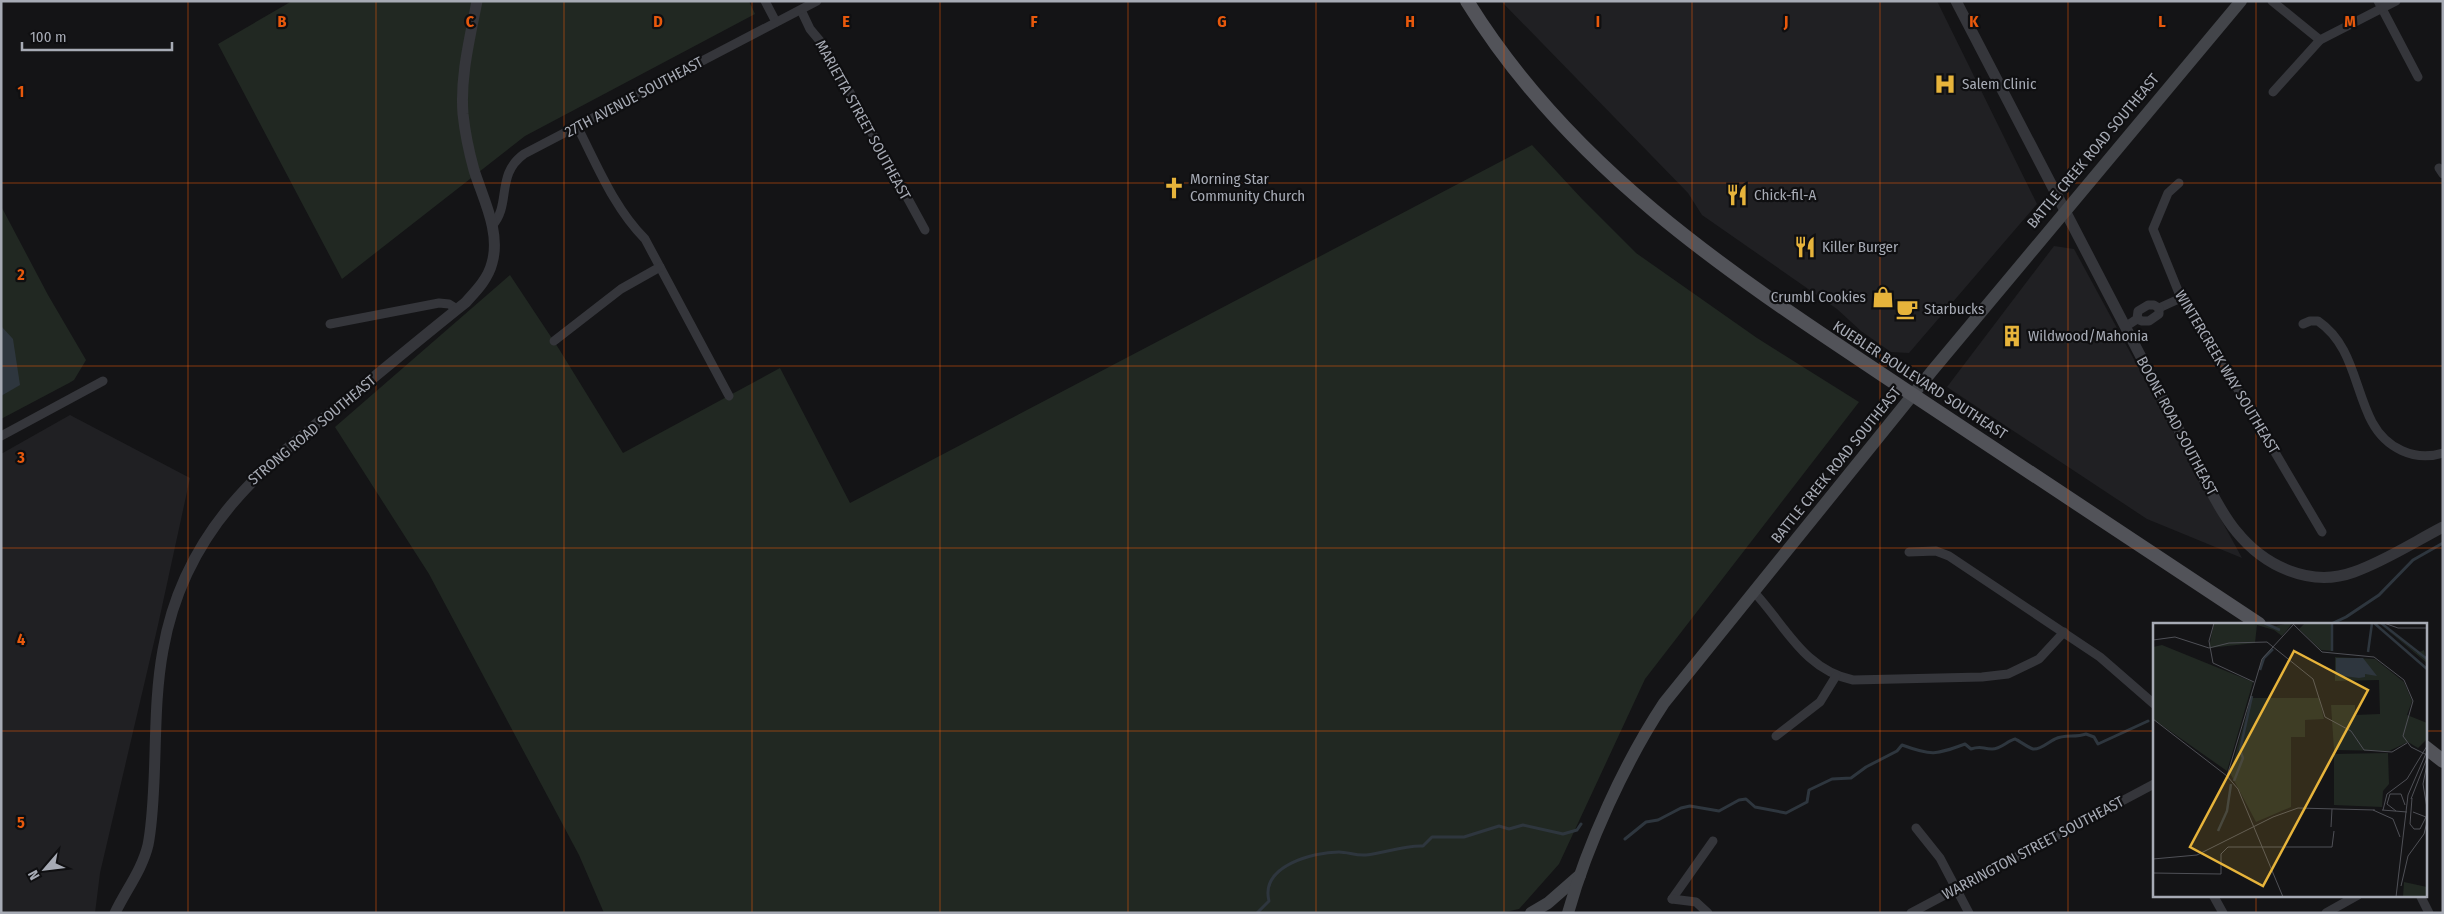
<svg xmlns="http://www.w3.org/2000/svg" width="2444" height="914" viewBox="0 0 2444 914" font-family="'Fira Sans Condensed',sans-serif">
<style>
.built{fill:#202023}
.green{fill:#212822}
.water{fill:#2e363e}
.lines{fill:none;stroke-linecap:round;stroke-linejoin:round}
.stream{stroke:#2e363e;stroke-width:3}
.minor{stroke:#35363b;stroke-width:9}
.tertiary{stroke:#35363b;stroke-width:11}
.secondary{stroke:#43454a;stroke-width:12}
.primary{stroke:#525359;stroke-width:14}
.grid{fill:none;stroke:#e8590c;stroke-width:1;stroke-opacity:0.55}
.labels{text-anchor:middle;stroke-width:4.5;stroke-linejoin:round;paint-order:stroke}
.poi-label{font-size:15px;fill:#a7abb5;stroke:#0f0f11;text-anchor:start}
.street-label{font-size:15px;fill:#a7abb5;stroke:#0f0f11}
.inset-river{fill:none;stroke:#2e363e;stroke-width:2.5}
.inset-road{fill:none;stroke:#4f5056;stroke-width:1}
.view{fill:#e7b43b;fill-opacity:0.15;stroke:#e7b43b;stroke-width:2.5}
.inset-edge{fill:none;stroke:#a7abb5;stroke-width:2.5}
.grid-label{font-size:16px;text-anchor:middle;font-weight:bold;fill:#e8590c;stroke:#0f0f11;stroke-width:4.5;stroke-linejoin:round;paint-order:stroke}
</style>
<rect width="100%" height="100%" fill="#141416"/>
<g class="built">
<path d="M1501 1H1937L2037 204 1909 353 1891 352 1861 331 1837 309 1702 215 1688 193Z"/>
<path d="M2054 246 2074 249 2242 558 2147 519 1947 387Z"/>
<path d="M70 415 190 478 158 625 100 873 95 913H1V454Z"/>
</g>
<g class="green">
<path d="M292 1H749L755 14 525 136 342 279 218 44Z"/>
<path d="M1532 145 1582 199 1636 253 1757 338 1859 402 1645 679 1559 864 1519 909 1501 913H604L579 855 429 574 335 427 510 275 559 349 623 453 780 368 850 503Z"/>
<path d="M1 206 48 295 86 360 74 380 69 383 1 419Z"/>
</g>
<path class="water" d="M1 326 13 339 20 385 1 396Z"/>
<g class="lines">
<g class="stream">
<path d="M2331 624 2346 617 2379 595 2413 560 2443 543"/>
<path d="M1625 839 1646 822 1658 820 1681 808 1690 806 1719 811 1739 800 1746 799 1755 807 1786 813 1807 802 1809 790 1832 779 1851 778 1866 767 1897 751 1902 745C1932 756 1935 755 1965 744L1971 749C1982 745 1982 749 1992 749 2001 749 2007 741 2015 739 2020 741 2027 747 2033 749 2041 750 2048 742 2055 739 2065 734 2075 738 2086 734L2094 737 2098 744 2148 721"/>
<path d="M1257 913 1269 901C1260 866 1313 852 1339 852 1348 852 1356 856 1366 855 1385 853 1404 845 1423 846L1432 837H1464L1499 826 1509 829 1523 825 1563 834 1577 830 1581 824"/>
</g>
<g class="minor">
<path d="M765 1 776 22"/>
<path d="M2272 1 2320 40"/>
<path d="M2378 1 2418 77"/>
<path d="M801 10 810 29 825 47 925 230"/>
<path d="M2273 92 2320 40 2396 1"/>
<path d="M577 126C597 165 614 208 645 239L729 396"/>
<path d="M2439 168 2443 174"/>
<path d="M2179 183 2168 193 2153 229 2181 298 2191 310 2322 532"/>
<path d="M492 226C512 204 495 175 524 154L817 1"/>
<path d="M2159 308 2181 298"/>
<path d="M2137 319 2142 321H2149L2159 314V308"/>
<path d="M330 324 439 303 449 304 457 309"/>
<path d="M2303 324 2310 321H2318C2353 345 2354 388 2372 422 2386 448 2414 462 2443 453"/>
<path d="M2125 327 2137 319 2138 311 2148 305H2154L2159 308"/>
<path d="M554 341 621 289 660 267"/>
<path d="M1 436 103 381"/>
<path d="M1909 552 1936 551 1949 556 2100 657 2154 704"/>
<path d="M1754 592C1785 625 1804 670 1853 680L1982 677 2008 674 2039 659 2064 632"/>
<path d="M1776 736 1820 702 1836 676"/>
<path d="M1916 828 1940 858 1969 913"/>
<path d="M2213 895 2223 913"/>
<path d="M2420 895 2429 913"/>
<path d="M1672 899 1713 841"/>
<path d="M1672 899 1696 902 1708 913"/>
<path d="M1911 913 2154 784"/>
<path d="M2326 913 2358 895"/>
</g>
<g class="tertiary">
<path d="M1956 1 2206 482C2215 499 2224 517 2236 531 2264 566 2310 588 2354 572 2385 561 2414 542 2443 527"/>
<path d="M115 913C126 890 142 870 148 845 152 825 153 803 154 781 156 738 155 693 163 650 184 530 261 468 351 396 389 365 426 334 465 303 476 291 488 279 492 263 501 232 483 199 474 170 469 152 465 133 463 114 460 76 470 38 477 1"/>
</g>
<g class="secondary">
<path d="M1531 913 1548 903 1580 875"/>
<path d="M1568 913C1587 845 1625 762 1664 703L1932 371 2241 1"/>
</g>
<g class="primary">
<path d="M1467 1C1573 173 1737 278 1901 387 2020 467 2140 545 2259 624"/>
<path d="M2425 747 2443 761"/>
</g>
</g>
<path class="grid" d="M188 1V913M376 1V913M564 1V913M752 1V913M940 1V913M1128 1V913M1316 1V913M1504 1V913M1692 1V913M1880 1V913M2068 1V913M2256 1V624M1 183H2443M1 366H2443M1 548H2443M1 731H2154M2425 731H2443M2256 895V913"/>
<defs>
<g id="hospital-bare" transform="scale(1.725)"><path d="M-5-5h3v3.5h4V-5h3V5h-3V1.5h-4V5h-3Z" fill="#e7b43b" stroke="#0f0f11" stroke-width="2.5" paint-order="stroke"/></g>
<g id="church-bare" transform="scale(1.725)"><path d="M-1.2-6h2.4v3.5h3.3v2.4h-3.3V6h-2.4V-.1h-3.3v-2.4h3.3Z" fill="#e7b43b" stroke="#0f0f11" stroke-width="2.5" paint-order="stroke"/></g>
<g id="restaurant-bare" transform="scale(1.725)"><path d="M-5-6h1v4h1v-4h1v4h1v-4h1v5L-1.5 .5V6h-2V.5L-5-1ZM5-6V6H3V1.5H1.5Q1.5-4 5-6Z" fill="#e7b43b" stroke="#0f0f11" stroke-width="2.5" paint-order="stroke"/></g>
<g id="shop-bare" transform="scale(1.725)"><path d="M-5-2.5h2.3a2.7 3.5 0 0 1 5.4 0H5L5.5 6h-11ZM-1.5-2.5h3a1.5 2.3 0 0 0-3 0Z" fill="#e7b43b" stroke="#0f0f11" stroke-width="2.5" paint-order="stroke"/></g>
<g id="cafe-bare" transform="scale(1.725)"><path d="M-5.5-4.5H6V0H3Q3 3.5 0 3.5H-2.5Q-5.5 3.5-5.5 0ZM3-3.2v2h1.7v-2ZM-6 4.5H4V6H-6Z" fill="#e7b43b" stroke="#0f0f11" stroke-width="2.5" paint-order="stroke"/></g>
<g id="building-bare" transform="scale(1.725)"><path d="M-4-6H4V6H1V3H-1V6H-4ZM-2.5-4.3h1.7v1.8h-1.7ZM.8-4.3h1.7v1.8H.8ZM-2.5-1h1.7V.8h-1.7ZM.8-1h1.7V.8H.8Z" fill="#e7b43b" stroke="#0f0f11" stroke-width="2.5" paint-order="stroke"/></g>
</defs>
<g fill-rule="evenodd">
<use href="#hospital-bare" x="1945" y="84"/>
<use href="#church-bare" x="1174" y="188"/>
<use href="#restaurant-bare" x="1737" y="195"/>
<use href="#restaurant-bare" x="1805" y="247"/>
<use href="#shop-bare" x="1883" y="297"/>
<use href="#cafe-bare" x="1907" y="309"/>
<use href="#building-bare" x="2012" y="336"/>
</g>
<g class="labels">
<g class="poi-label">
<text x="1962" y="89">Salem Clinic</text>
<text x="1190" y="184">Morning Star<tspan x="1190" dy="17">Community Church</tspan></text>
<text x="1754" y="200">Chick-fil-A</text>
<text x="1822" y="252">Killer Burger</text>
<text x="1866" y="302" text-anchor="end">Crumbl Cookies</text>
<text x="1924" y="314">Starbucks</text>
<text x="2028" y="341">Wildwood/Mahonia</text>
</g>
<g class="street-label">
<text transform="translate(634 97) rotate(-28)" y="5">27TH AVENUE SOUTHEAST</text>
<text transform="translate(863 120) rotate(61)" y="5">MARIETTA STREET SOUTHEAST</text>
<text transform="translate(2093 151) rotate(-50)" y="5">BATTLE CREEK ROAD SOUTHEAST</text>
<text transform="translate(2227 372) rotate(59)" y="5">WINTERCREEK WAY SOUTHEAST</text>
<text transform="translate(1920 380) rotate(33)" y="5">KUEBLER BOULEVARD SOUTHEAST</text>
<text transform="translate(2177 426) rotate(62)" y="5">BOONE ROAD SOUTHEAST</text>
<text transform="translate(312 430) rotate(-40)" y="5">STRONG ROAD SOUTHEAST</text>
<text transform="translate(1836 465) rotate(-51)" y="5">BATTLE CREEK ROAD SOUTHEAST</text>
<text transform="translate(2033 848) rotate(-28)" y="5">WARRINGTON STREET SOUTHEAST</text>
</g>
</g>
<g transform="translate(2153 623)">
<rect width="274" height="274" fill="#141416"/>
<path d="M61 0H113L123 3 136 0 138 2 129 13 121 7 104 2 102 20 56 25ZM152 0H178L179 28 168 27 146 6ZM226 0 264 30 271 27 274 40ZM9 22 100 59 74 148 0 96V24ZM182 34 222 36 251 59 259 78 254 92 274 100V116L265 125 255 119 236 128 181 127 178 82H202V92L227 91 226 57 182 58ZM98 75H166L171 96 152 97V114H138V184L103 199 77 150ZM235 130 236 161 230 168 229 184 181 182V131ZM251 259 274 264V274H250Z" fill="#212822"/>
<path d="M210 35 224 53 212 51V54L206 55 183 52V35Z" fill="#2e363e"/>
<path class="inset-river" d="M111 0 127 7M221 0 274 46M228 0 274 36M179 28V0M215 29 219 0M107 47 111 35 120 26M81 158 90 135 87 127 99 73M65 208 74 188 78 161"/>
<path class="inset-road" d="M61 0 56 18 60 40 101 59M139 0 169 29 221 34 251 57 260 78 250 113 258 124 272 131M231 0 245 5H274M0 17 22 14 56 25 76 20 114 19 160 56 172 94 198 108 211 127 239 129 254 120M0 96 74 153 85 166 130 274M274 141 270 161 274 185M74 153 109 36 140 2M259 175 257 201 261 206H267L273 194 260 189M258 176 274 135M220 187 240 196 247 214M229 187 254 189M230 187 234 171 254 156 274 123M243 188 234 181 237 171H248L252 182M178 204 179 186M0 236 44 232 120 194 145 185 222 187M0 250 68 251V231L75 224H179L181 208M248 263 255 233 271 211 274 199M243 274 255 172 274 128"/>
<path class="view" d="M141 28 215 67 110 263 37 224Z"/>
<rect width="274" height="274" class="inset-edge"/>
</g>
<g class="grid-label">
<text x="282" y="27">B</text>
<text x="470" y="27">C</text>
<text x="658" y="27">D</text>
<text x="846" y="27">E</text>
<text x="1034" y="27">F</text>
<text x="1222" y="27">G</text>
<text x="1410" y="27">H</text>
<text x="1598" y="27">I</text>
<text x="1786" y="27">J</text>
<text x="1974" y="27">K</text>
<text x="2162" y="27">L</text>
<text x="2350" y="27">M</text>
<text x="21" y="97">1</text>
<text x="21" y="280">2</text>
<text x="21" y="463">3</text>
<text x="21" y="645">4</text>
<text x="21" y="828">5</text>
</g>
<rect width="2444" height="914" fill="none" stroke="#a7abb5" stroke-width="5"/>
<g transform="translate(45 869) rotate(242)" stroke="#0f0f11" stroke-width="4" paint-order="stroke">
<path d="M0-4L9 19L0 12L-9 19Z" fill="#a7abb5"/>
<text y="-8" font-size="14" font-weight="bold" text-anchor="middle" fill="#a7abb5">N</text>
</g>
<path d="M22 42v8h150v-8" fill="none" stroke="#a7abb5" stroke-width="2.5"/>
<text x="30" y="42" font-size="15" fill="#a7abb5" stroke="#0f0f11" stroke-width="4" paint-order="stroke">100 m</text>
</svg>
